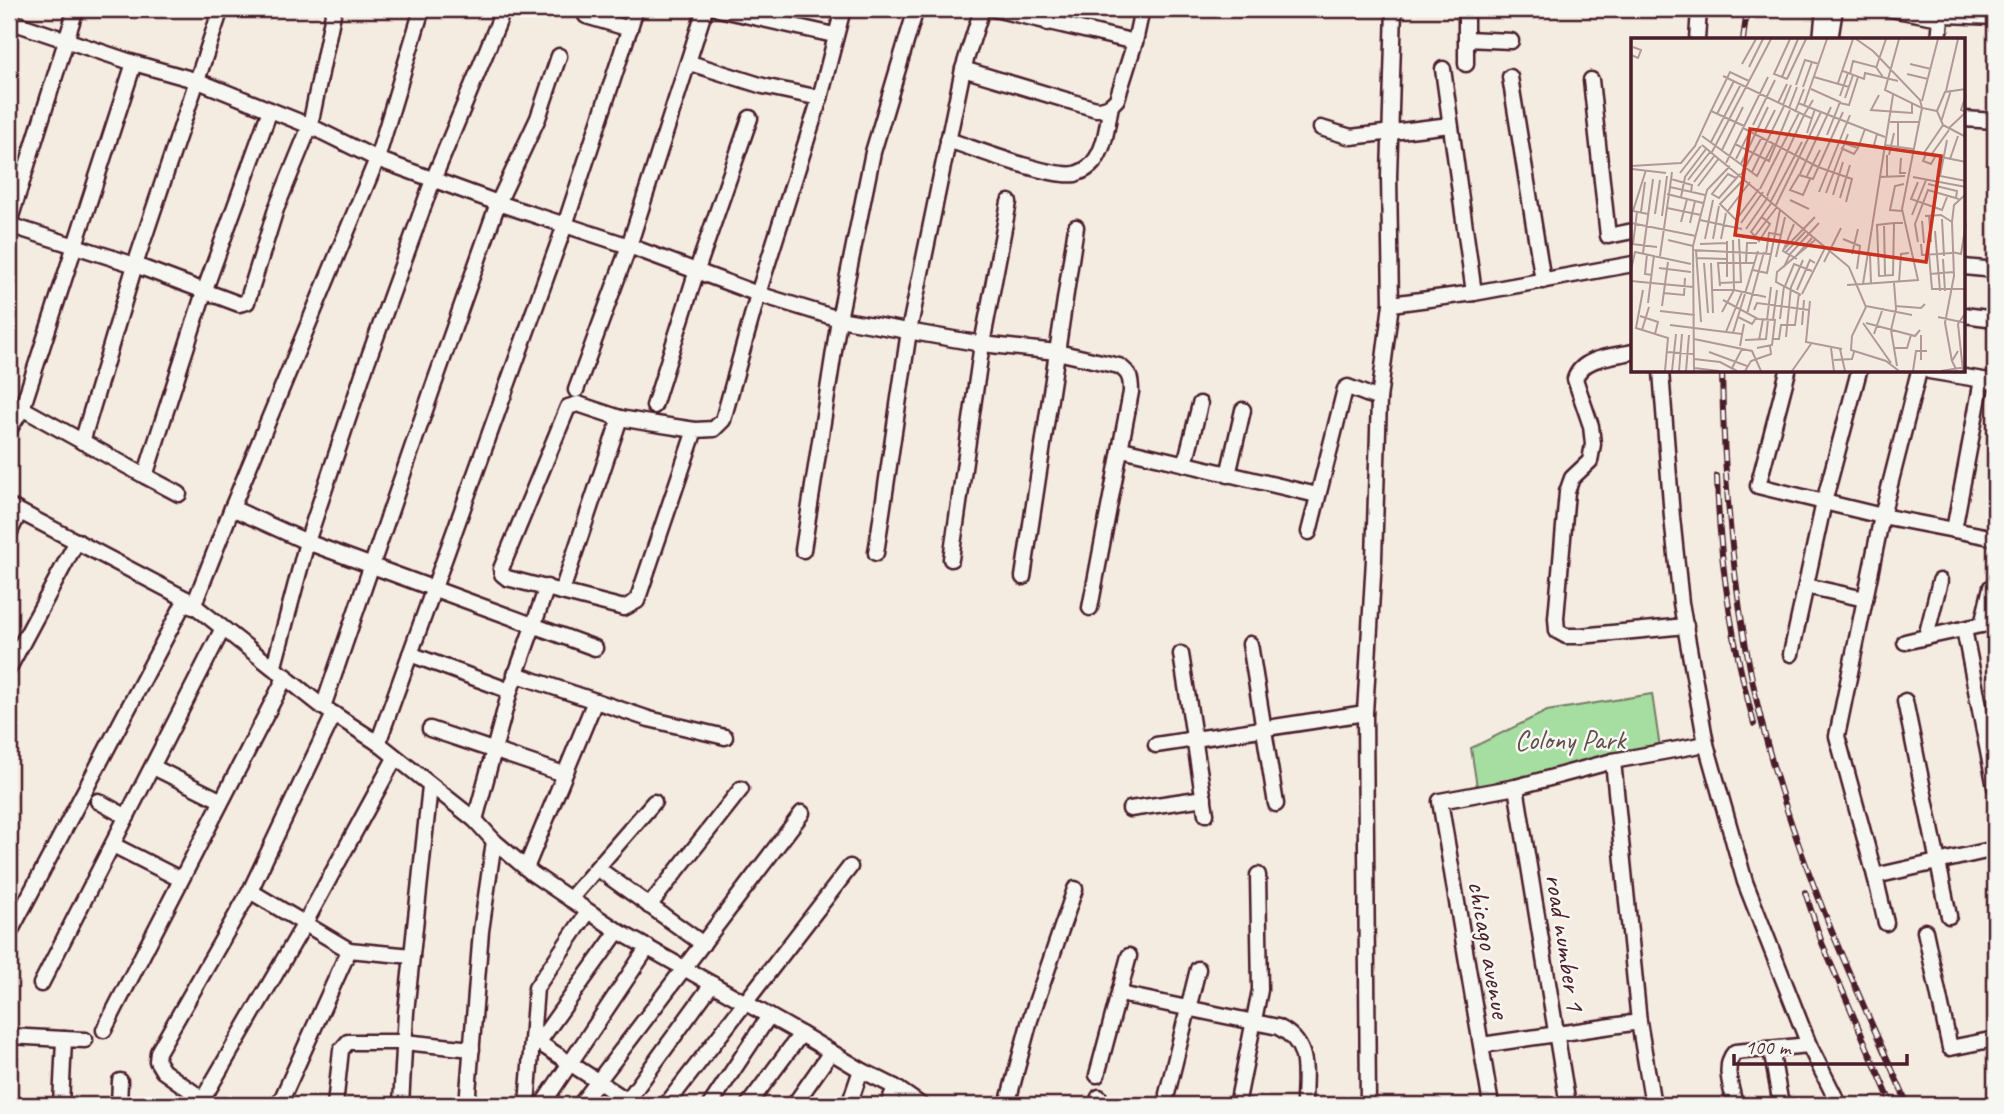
<svg xmlns="http://www.w3.org/2000/svg" width="2004" height="1114" viewBox="0 0 2004 1114" font-family="Caveat,sans-serif">
<style>
.green{fill:#a6dda0;stroke:#787e66;stroke-width:2}
.lines{fill:none;stroke-linecap:round;stroke-linejoin:round}
.minor-casing{stroke:#4a1f2b;stroke-width:19}
.minor{stroke:#f6f6f2;stroke-width:14}
.rail-casing{stroke:#4a1f2b;stroke-width:6}
.rail{stroke:#f6f6f2;stroke-width:3.5;stroke-dasharray:10;stroke-linecap:butt}
.labels{text-anchor:middle;stroke-width:5;stroke-linejoin:round;paint-order:stroke}
.park-label{font-size:28px;fill:#614e48;stroke:#f6f6f2}
.street-label{font-size:28px;fill:#4a1f2b;stroke:#f6f6f2}
.inset-road{fill:none;stroke:#b09998;stroke-width:2}
.view{fill:#c8321e;fill-opacity:0.15;stroke:#c8321e;stroke-width:3.5}
.inset-edge{fill:none;stroke:#4a1f2b;stroke-width:3.5}
</style>
<rect width="100%" height="100%" fill="#f4ebe1"/>
<filter id="ink" filterUnits="userSpaceOnUse"><feTurbulence type="fractalNoise" baseFrequency=".0143" numOctaves="2"/><feDisplacementMap in="SourceGraphic" scale="14" xChannelSelector="R" yChannelSelector="G"/><feConvolveMatrix kernelMatrix="1 2 1 2 8 2 1 2 1" color-interpolation-filters="sRGB"/></filter>
<g filter="url(#ink)">
<path class="green" d="M1652 694 1661 755 1477 787 1471 748 1547 711Z"/>
<g class="lines">
<g class="minor-casing">
<g id="minor">
<path d="M718 9 834 35"/>
<path d="M994 9 1135 42 1142 9"/>
<path d="M1890 9 1941 18 1947 15 1995 17"/>
<path d="M586 16 630 29"/>
<path d="M9 21 134 63 198 81 310 126 377 159 498 203 629 246 758 294 839 319 982 344 1057 352 1119 366C1130 373 1131 379 1131 392L1090 608"/>
<path d="M1048 23 1052 9"/>
<path d="M1466 39 1511 41"/>
<path d="M1821 39 1824 9"/>
<path d="M1697 40 1699 9"/>
<path d="M1830 40 1835 9"/>
<path d="M1939 40 1941 18"/>
<path d="M690 63 763 86 820 98"/>
<path d="M1466 64V9"/>
<path d="M963 69 1096 109C1106 109 1111 106 1117 99L1135 42"/>
<path d="M1443 69 1474 293"/>
<path d="M1510 77 1543 281"/>
<path d="M1591 80 1608 236 1633 231"/>
<path d="M1964 119 1995 121"/>
<path d="M1321 128 1351 137 1450 125"/>
<path d="M948 140C976 149 1050 178 1075 174 1081 172 1089 168 1093 163 1106 148 1107 124 1111 106"/>
<path d="M9 223 76 9"/>
<path d="M9 225 135 265 239 304 247 302 276 209 310 126 334 9"/>
<path d="M1964 267 1995 270"/>
<path d="M1391 304 1474 293 1633 264"/>
<path d="M1964 315 1995 319"/>
<path d="M1633 352C1613 356 1582 357 1575 379L1591 426 1593 444 1590 461 1572 478 1567 492 1556 618 1557 631 1566 636H1580L1686 626"/>
<path d="M1661 371 1672 517 1681 603 1706 744 1745 882 1809 1045 1839 1105"/>
<path d="M1788 371 1758 486 1882 516 1995 538"/>
<path d="M1929 371 1995 382"/>
<path d="M576 390 629 246 705 9"/>
<path d="M9 401 145 476 204 292 270 110"/>
<path d="M654 406 697 270 750 118"/>
<path d="M9 430 22 409 134 63"/>
<path d="M695 430 637 601 624 608 507 578 502 574 501 569 568 407 578 404 620 418 643 422 695 430 714 429 723 420 758 294 820 98 843 9"/>
<path d="M82 442 135 265 221 9"/>
<path d="M1122 449 1317 495"/>
<path d="M1185 464 1200 404"/>
<path d="M1228 475 1243 410"/>
<path d="M145 476 179 494"/>
<path d="M9 506 186 599 323 707 378 743 475 820 494 841 533 874 570 899 618 931 801 1034 861 1070 895 1087 921 1105"/>
<path d="M232 508 307 542 595 648"/>
<path d="M1954 530 1982 380"/>
<path d="M1309 532 1345 389 1348 387 1379 399"/>
<path d="M9 534 19 513"/>
<path d="M803 550 839 319 873 152 916 9"/>
<path d="M876 553 909 331 963 69 982 9"/>
<path d="M951 559 982 344 1009 202"/>
<path d="M1023 577 1076 227"/>
<path d="M1806 586 1865 599"/>
<path d="M562 591 620 418"/>
<path d="M193 607 232 508 377 159 422 9"/>
<path d="M1982 625 1991 587"/>
<path d="M1964 629 1995 787"/>
<path d="M1926 637 1995 622"/>
<path d="M1905 642 1926 637 1940 581"/>
<path d="M1250 644 1276 804"/>
<path d="M410 654 510 691"/>
<path d="M1181 654 1206 814"/>
<path d="M1791 654 1824 502 1859 371"/>
<path d="M274 666 307 542 366 365 433 180 499 21 502 9"/>
<path d="M9 668 77 541"/>
<path d="M515 674 649 719 725 737"/>
<path d="M1905 701 1949 916"/>
<path d="M323 707 433 387 498 203 538 118 559 56"/>
<path d="M430 729 564 774"/>
<path d="M378 743 565 225 636 9"/>
<path d="M1156 745 1365 713"/>
<path d="M1613 761 1639 1022 1653 1105"/>
<path d="M153 767 220 800"/>
<path d="M1516 787 1568 1105"/>
<path d="M98 801 127 817"/>
<path d="M1130 809 1204 798"/>
<path d="M475 820 510 691 547 587"/>
<path d="M113 845 180 879"/>
<path d="M526 868 595 701"/>
<path d="M597 868 703 944"/>
<path d="M1875 876 1995 849"/>
<path d="M250 891 349 950 279 1105"/>
<path d="M570 899 654 802"/>
<path d="M649 906 741 789"/>
<path d="M1886 923 1875 876 1837 736 1882 516 1919 371"/>
<path d="M1925 931 1950 1048 1995 1039"/>
<path d="M9 934 186 599"/>
<path d="M349 950 412 956"/>
<path d="M41 984 222 630"/>
<path d="M1120 994 1278 1027C1312 1044 1304 1072 1304 1105"/>
<path d="M104 1030 286 676"/>
<path d="M9 1036 64 1039"/>
<path d="M533 1039 634 1105"/>
<path d="M538 1043 618 931"/>
<path d="M1482 1045 1639 1022"/>
<path d="M1771 1049 1781 1105"/>
<path d="M1097 1075 1129 956"/>
<path d="M1167 1094 1198 969"/>
<path d="M203 1099 305 923 395 758"/>
<path d="M9 1105H12"/>
<path d="M61 1105 64 1039 85 1040"/>
<path d="M119 1105 120 1081"/>
<path d="M211 1105 163 1071 157 1061 158 1052 250 891 334 714"/>
<path d="M335 1105 341 1050 348 1042H404L472 1049"/>
<path d="M401 1105 406 1012 430 786"/>
<path d="M467 1105 481 931 494 841"/>
<path d="M527 1105 536 988 588 912"/>
<path d="M542 1105 648 947"/>
<path d="M580 1105 802 813"/>
<path d="M624 1105 712 984"/>
<path d="M666 1105 850 867"/>
<path d="M710 1105 769 1016"/>
<path d="M748 1105 801 1034"/>
<path d="M794 1105 831 1052"/>
<path d="M849 1105 861 1070"/>
<path d="M888 1105 895 1087"/>
<path d="M1007 1105 1030 1020 1075 889"/>
<path d="M1096 1105 1099 1097"/>
<path d="M1237 1105 1260 990 1258 875"/>
<path d="M1368 1105 1365 713 1374 559 1379 399 1391 304 1389 176 1394 9"/>
<path d="M1491 1105 1440 801 1516 787 1613 761 1706 744"/>
<path d="M1735 1105C1732 1089 1722 1066 1735 1052L1809 1045"/>
</g>
</g>
<use href="#minor" class="minor"/>
<g class="rail-casing">
<g id="rail">
<path d="M1743 40 1747 9"/>
<path d="M1722 371C1724 500 1737 641 1773 765 1807 883 1858 994 1908 1105"/>
<path d="M1717 476C1719 559 1732 643 1754 724"/>
<path d="M1805 892 1822 943 1892 1105"/>
</g>
</g>
<use href="#rail" class="rail"/>
</g>
</g>
<g class="labels">
<g class="park-label">
<text x="1570" y="749">Colony Park</text>
</g>
<g class="street-label">
<text transform="translate(1566 942) rotate(81)" y="10">road number 1</text>
<text transform="translate(1490 949) rotate(80)" y="10">chicago avenue</text>
</g>
</g>
<g transform="translate(1631 38)">
<rect width="334" height="334" fill="#f4ebe1"/>
<path class="inset-road" d="M225 1 242 13 289 62 291 70 306 73 314 54 335 51M0 17 7 20 10 12 2 9M111 26 125 1M279 26 300 31M118 29 132 1M245 30 255 1M212 33 233 41 234 35 267 43M219 36 222 23 245 29 252 39M276 36 297 41M92 38 173 77 182 62M151 39 143 36 159 1M183 39 218 49M156 41 151 39 167 1M156 41 175 1M207 45 222 1M165 47 174 22 181 24M172 49 181 24 188 26M180 51 209 64 196 97M315 53 327 1M248 57 240 72 281 75V66M335 57 330 72 335 74M209 58 217 35M214 60 222 37M291 63 307 1M147 65 156 46M167 65 254 99M209 65 218 67 227 39M152 67 160 47M173 67 196 1M158 70 166 49M306 73 312 87 335 99M164 74 173 51M86 76 103 43M259 84H289M310 84 320 52M122 87 144 42M113 88 80 73 99 34 118 43M112 90 187 129 221 141 215 164M317 91 335 74M134 92 144 72M176 95 184 71M246 96 243 107 252 111M71 98 126 138 143 105M316 102 309 138 335 143M80 104 110 46M212 105 227 110 234 91M104 106 138 123 159 72M71 107 218 229 235 269 221 298 220 312 255 323 268 333M253 107 282 111M210 110 223 116 227 110M267 110V84M91 112 112 69M81 114 140 1M293 115 312 87M258 117 263 95M300 117 318 92M304 119 300 126 292 123 295 116 335 124M270 120 269 135H275M105 121 119 93M319 121 327 98M95 125 137 39M110 126 137 69M0 128 50 125 64 108 80 73M1 131 35 135M15 132 2 173 17 176M41 134 39 149 74 157M121 134 153 68M49 135 70 108M169 136 200 69M110 137 131 99M176 138 189 112M248 139 274 138M256 139V117M282 139 335 149M105 140 97 136 81 156 88 160 109 136M114 140 89 166 105 182 128 151M40 141 61 147 60 154M179 141 172 157 159 152 168 137 182 141 212 74M57 142 79 114M63 144 84 117M287 144 280 161 311 172 316 159M297 146 326 153 325 160M67 148 88 120M129 151 168 75M188 154 219 77M195 155 217 96M36 156 72 165M202 157 212 124M136 158 173 77 180 80M50 159 54 139 75 111M209 160 219 127M159 162 178 171M140 163 171 104M145 167 190 74M36 170 70 177M271 173 259 172 264 148 273 146M10 174 14 144M96 174 119 144M24 176 29 142M281 177 295 142M298 177 300 204M31 178 36 138M294 178 310 177 321 184M131 179 139 186 128 203 120 194 141 164M311 181 313 218M69 182 111 191M291 183 293 205M50 184 56 161M0 185 65 198M59 185 64 163M110 185 132 154M263 185 262 237 248 238 246 187 263 185H272M163 186 152 213 166 221M253 186 254 237M115 191 137 159M304 193 309 253M123 199 146 169M74 201 82 162M82 201 88 168M90 201 95 175M212 201 229 208 226 231M37 202 62 208M96 203V239M287 204 284 186 297 152 328 161M1 206 26 209M2 206 6 174M69 206 96 205M290 206 291 217 321 215M297 206 301 251H335M153 211 184 179M61 212 139 216M65 212 70 284M155 214 174 194M321 214 330 216 335 185M12 215 22 141M16 216 14 236 21 237M135 216 138 195 150 197M221 216 227 191M235 216H239L240 246M29 218 39 149M145 219 154 179M164 219 181 200M66 220 96 221M312 221 314 253M193 224 210 190M73 225 77 275M80 225 82 275M115 225 116 205H126M153 229 159 216 188 185M28 230 60 234M0 232 4 214 60 226M122 232 136 235 149 172M299 236 323 234M0 243 62 249M268 244 270 216 278 215M88 245 110 244 108 201M263 245 265 271 260 292 266 328M232 246 287 242 271 171 291 70 254 52 268 1M216 247 232 246 262 57M89 248 87 225H124M154 248 163 226 181 233M12 252 5 290 37 300 34 333M81 252H103L135 259M166 252 179 222 184 225M32 255 53 257 54 240M171 256 194 210M170 257 145 244 146 234 184 202M92 262 127 281 144 282 141 307 126 310M179 263 175 304 211 311M17 265 23 217M31 268 37 224M235 268 281 277M264 268 290 270 294 266M123 272 126 265 178 272M29 273 64 277M91 274 103 252 102 202M116 276 133 214M9 278 27 284 24 296M107 279 121 286 125 280M307 279 335 285M149 281 153 248M136 282 140 249M142 282 146 252M232 285 260 325M235 285 284 298 289 292M39 287 111 296M171 287 173 262M11 292 18 269M95 294 111 254M102 295 127 213M243 296 252 270M155 299 160 249 172 222M63 301 121 313 130 333M142 301H148L150 287H164L168 255M114 302 135 301 137 282M128 302 132 281M109 308 113 286M200 310 203 333M263 310H276L280 297M209 311 214 333M36 314 63 316M78 314 116 328M63 321 89 324 106 333M203 322 221 321 223 314M290 322V297M321 323 314 285 323 238 321 184 323 167 335 156M63 330 88 333M101 330 111 311M41 333 45 296M48 333 51 296M55 333 58 297M63 333 62 208 76 152 99 128M114 333 120 323 140 316 139 308M161 333 180 306M282 333 285 313H296M310 333 335 329M326 333 321 323 327 313M332 333 327 286 335 274"/>
<path class="view" d="M119 91 310 118 295 224 104 197Z"/>
<rect width="334" height="334" class="inset-edge"/>
</g>
<rect width="2004" height="1114" fill="none" stroke="#f6f6f2" stroke-width="35"/>
<rect x="18" y="18" width="1969" height="1079" fill="none" stroke="#4a1f2b" stroke-width="2.5" filter="url(#ink)"/>
<path d="M1734 1054v10h173v-10" fill="none" stroke="#4a1f2b" stroke-width="3.5"/>
<text x="1745" y="1054" font-size="21" fill="#4a1f2b" stroke="#f6f6f2" stroke-width="5" paint-order="stroke">100 m</text>
</svg>
